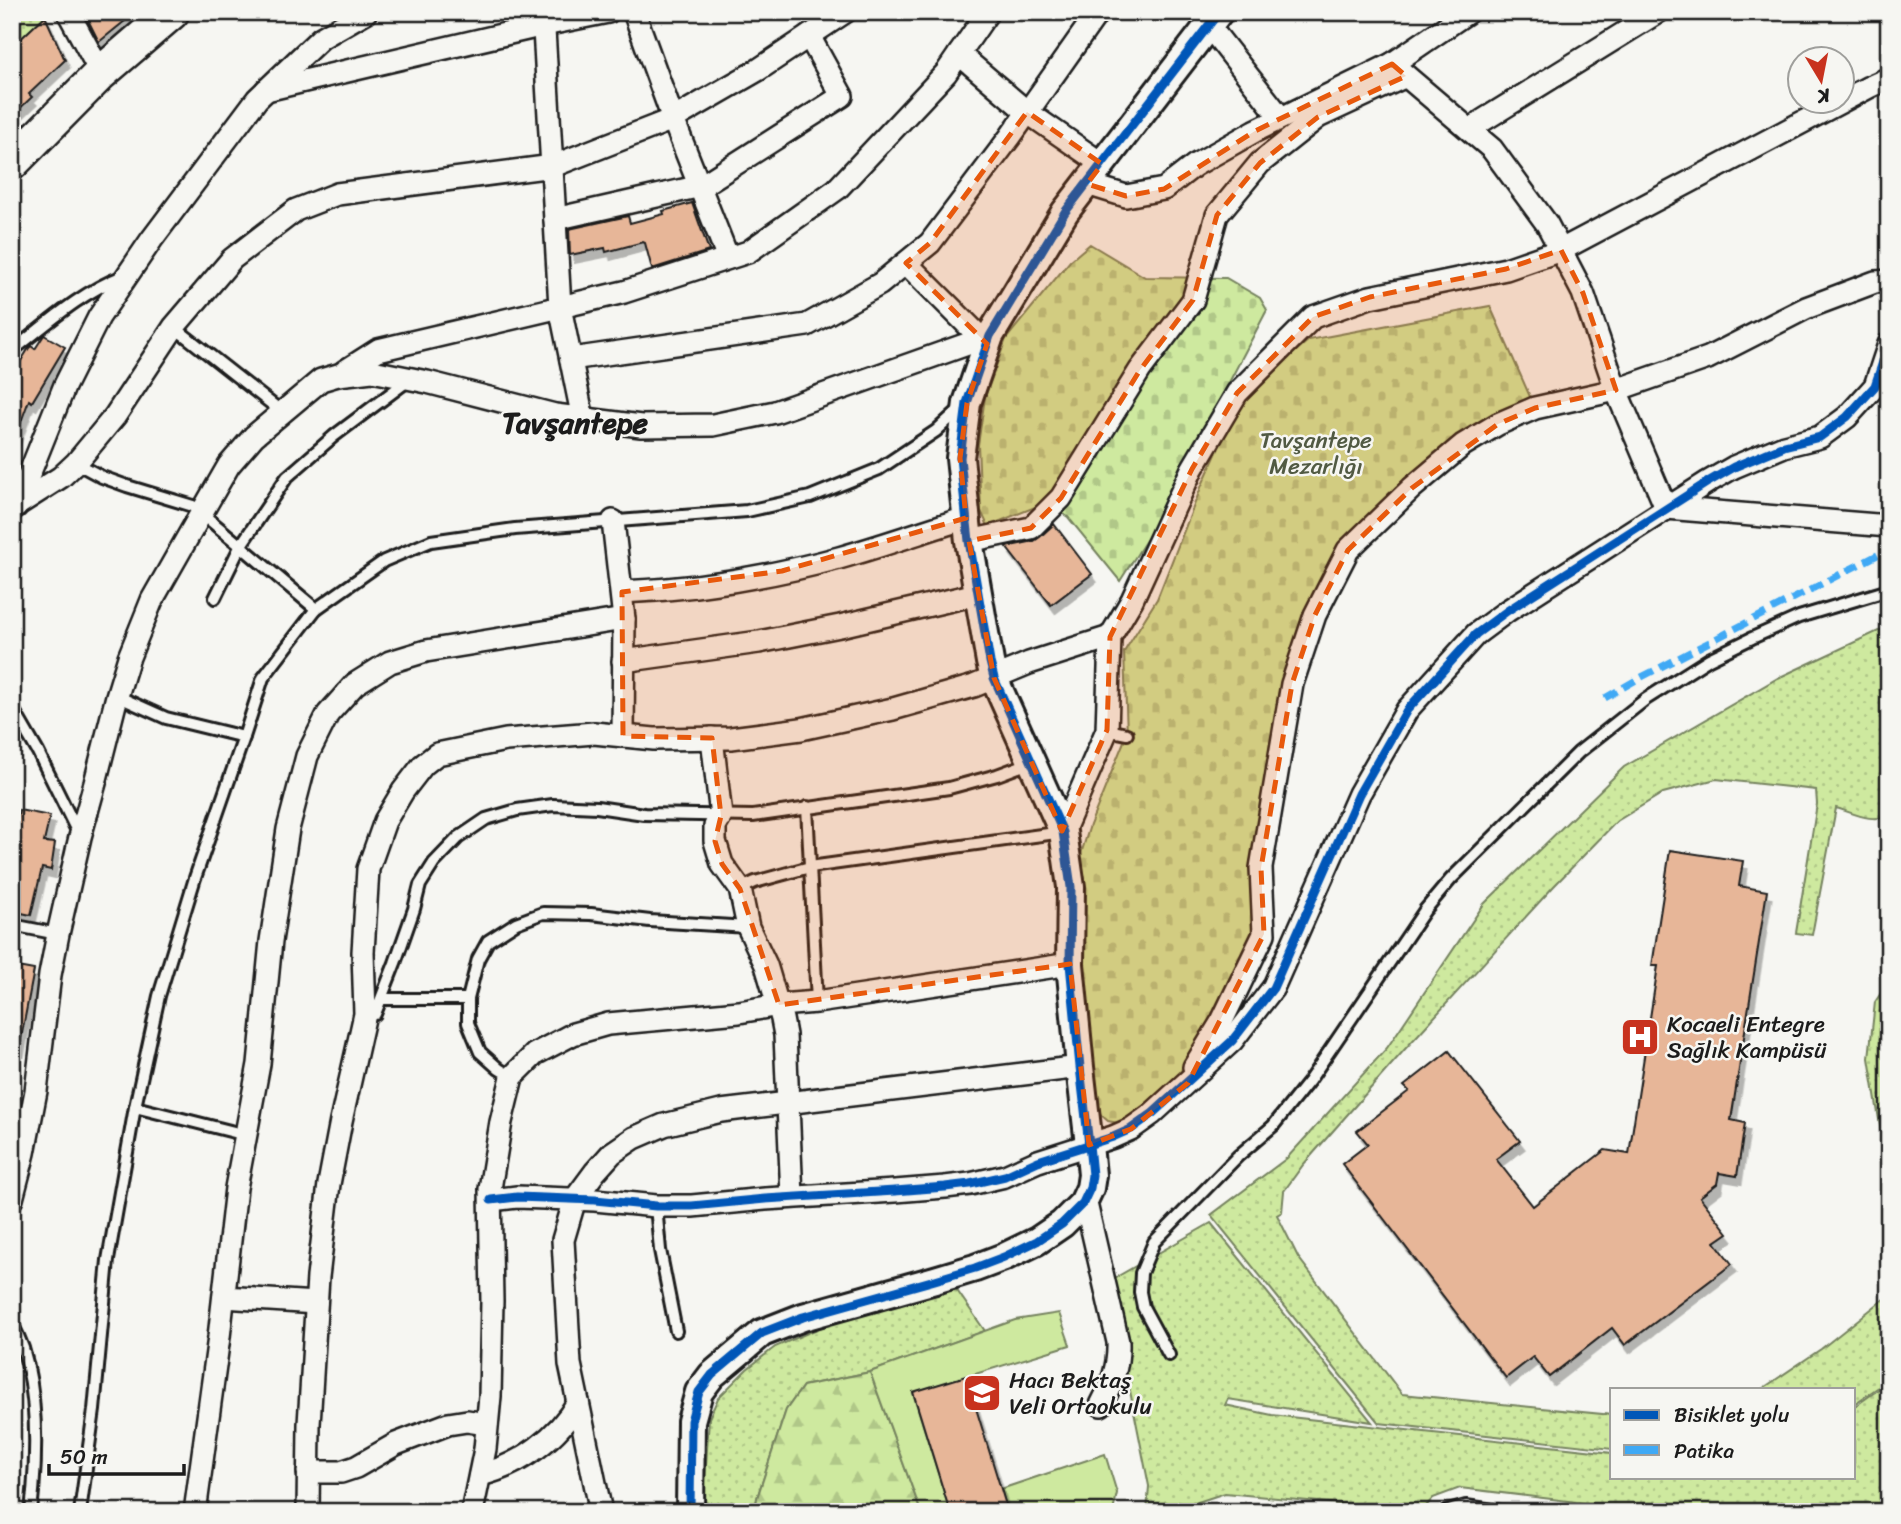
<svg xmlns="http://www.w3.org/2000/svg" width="1901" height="1524" viewBox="0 0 1901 1524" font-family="Sriracha,sans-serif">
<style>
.grass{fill:url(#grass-dots);stroke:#75825e;stroke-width:2}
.forest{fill:url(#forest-firs);stroke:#75825e;stroke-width:2}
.cemetery{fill:url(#cemetery-stones);stroke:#75825e;stroke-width:2}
.green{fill:#cee99f;stroke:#75825e;stroke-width:2}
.building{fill:#e7b698;stroke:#1c1c1c;stroke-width:2;filter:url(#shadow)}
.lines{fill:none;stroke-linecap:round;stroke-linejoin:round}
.service-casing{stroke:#1c1c1c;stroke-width:16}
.minor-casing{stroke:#1c1c1c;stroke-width:26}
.tertiary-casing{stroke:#1c1c1c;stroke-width:32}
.primary-casing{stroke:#1c1c1c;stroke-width:38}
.service{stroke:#f6f6f2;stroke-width:10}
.minor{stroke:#f6f6f2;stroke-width:21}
.tertiary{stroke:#f6f6f2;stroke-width:26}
.primary{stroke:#f6f6f2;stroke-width:33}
.quiet{stroke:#3fa9f5;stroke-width:7;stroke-dasharray:14 7;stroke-linecap:butt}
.cycleway-casing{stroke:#f6f6f2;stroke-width:13}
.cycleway{stroke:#0057b8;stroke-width:9}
.marked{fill:#e8590c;fill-opacity:0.2;stroke:#e8590c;stroke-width:5;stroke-dasharray:14 9;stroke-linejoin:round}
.labels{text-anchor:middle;stroke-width:5;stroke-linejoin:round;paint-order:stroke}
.park-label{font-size:23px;fill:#515a43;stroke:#f6f6f2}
.poi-label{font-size:23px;fill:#1c1c1c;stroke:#f6f6f2;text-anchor:start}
.district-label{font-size:30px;font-weight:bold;fill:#1c1c1c;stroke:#f6f6f2}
</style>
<defs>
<pattern id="grass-dots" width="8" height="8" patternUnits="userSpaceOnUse" patternTransform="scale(1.75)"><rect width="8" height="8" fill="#cee99f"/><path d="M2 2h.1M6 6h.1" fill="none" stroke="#b0c788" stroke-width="1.8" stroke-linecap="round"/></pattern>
<pattern id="forest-firs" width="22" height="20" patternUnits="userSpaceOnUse" patternTransform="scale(1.75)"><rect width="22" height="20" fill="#cee99f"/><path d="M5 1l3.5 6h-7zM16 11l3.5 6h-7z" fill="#b0c788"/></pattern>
<pattern id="cemetery-stones" width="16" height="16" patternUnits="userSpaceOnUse" patternTransform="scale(1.75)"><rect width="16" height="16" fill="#cee99f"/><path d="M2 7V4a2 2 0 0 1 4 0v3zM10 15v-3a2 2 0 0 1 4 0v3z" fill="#b0c788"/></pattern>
<filter id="shadow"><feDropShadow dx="4.5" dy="8" stdDeviation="0" flood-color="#0004"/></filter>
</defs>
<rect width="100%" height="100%" fill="#f6f6f2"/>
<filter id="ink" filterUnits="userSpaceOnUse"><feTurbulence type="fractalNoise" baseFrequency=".0143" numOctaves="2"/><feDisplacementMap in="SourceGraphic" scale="14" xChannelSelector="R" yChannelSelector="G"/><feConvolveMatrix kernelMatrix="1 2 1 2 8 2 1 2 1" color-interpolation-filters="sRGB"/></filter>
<g filter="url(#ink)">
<g class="grass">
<path d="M12 12H43L45 16 12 47Z"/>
<path d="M1889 626V814C1875 825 1851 812 1836 808L1812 935 1796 933 1817 804 1816 790 1716 779 1663 793 1617 821 1554 886 1406 1048 1303 1165 1284 1191 1282 1212 1277 1215 1298 1257 1402 1394 1612 1415V1449L1379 1423 1211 1215 1287 1158 1387 1048 1484 904 1624 767 1778 678Z"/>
<path d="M1889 981V1181L1869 1058 1875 1002Z"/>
<path d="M1211 1223 1372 1422 1228 1399 1225 1405 1272 1415 1612 1453V1477H1854V1407L1889 1382V1512H1660L1460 1488 1433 1498 1421 1512 1225 1493 1198 1502 1186 1512H1147L1149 1486 1130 1391 1113 1279Z"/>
<path d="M956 1289 985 1331 870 1372 803 1386 786 1410 757 1498 755 1512H703L709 1418 718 1398 747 1369 775 1347 824 1326Z"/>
<path d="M1889 1295V1380L1854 1404V1389H1762L1821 1349Z"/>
</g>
<path class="forest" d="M870 1372 921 1512H755L757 1498 786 1410 803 1386Z"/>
<g class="cemetery">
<path d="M1090 244 1145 277 1226 278 1260 298 1267 310 1148 537 1120 581 1068 517 1045 503 988 526 981 511 978 445 985 397 1006 339 1070 261Z"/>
<path d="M1490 306 1535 408 1438 455 1374 525 1312 613 1255 876 1252 933 1231 982 1183 1077 1132 1117 1118 1123 1108 1121 1101 1115 1096 1103 1077 867 1090 825 1127 734 1124 652 1157 599 1202 485 1242 397 1309 340Z"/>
</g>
<g class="green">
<path d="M1059 1313 1070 1345 913 1393 950 1512H921L870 1372 1015 1320Z"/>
<path d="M1105 1454 1117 1493 1113 1512H1008L1001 1489Z"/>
</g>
<g class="building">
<path d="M84 12H136L99 42Z"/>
<path d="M45 16 65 60 29 94 32 97 12 116V84L20 76 12 68V47Z"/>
<path d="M692 203 709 251 652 269 645 243 643 242 606 252 605 248 570 255 569 229 628 216 630 223 664 214 663 211Z"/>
<path d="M44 335 65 347 32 402 29 400 14 441 12 440V375L29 348 31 346 35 349Z"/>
<path d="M1054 524 1092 574 1051 605 1006 547 1034 541 1040 537Z"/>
<path d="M19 810 50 816 44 842 55 843 51 870 42 868 31 915 12 911V836H15Z"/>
<path d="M1670 850 1743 861 1739 886 1767 891 1731 1120 1745 1123 1737 1176 1719 1173 1717 1184 1700 1197 1728 1233 1715 1242 1732 1264 1625 1345 1612 1328 1549 1377 1533 1357 1506 1378 1342 1164 1368 1144 1357 1131 1409 1091 1404 1086 1449 1051 1520 1141 1496 1159 1533 1206 1605 1150 1629 1154 1658 966H1652Z"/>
<path d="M12 966 34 970 19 1049 12 1048Z"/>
<path d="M966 1376 1001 1489 1008 1512H950L913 1392Z"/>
</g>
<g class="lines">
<g class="service-casing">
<g id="service">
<path d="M174 327 282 412"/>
<path d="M12 351C47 324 80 293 121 277"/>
<path d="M76 463 102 477 127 486 193 506 316 609"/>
<path d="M215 598 241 545 287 477 334 436 410 379"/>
<path d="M117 696 166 718 244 737"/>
<path d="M12 707 38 752 79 835"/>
<path d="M1107 730 1127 734"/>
<path d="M807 807 817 1002"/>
<path d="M740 889 755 882 810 867 1063 832"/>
<path d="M12 925 58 934"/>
<path d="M382 999H468"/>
<path d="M365 1014H375L395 963 414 909 420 885 434 863 458 838 486 819 517 810 553 805 597 807 644 814 753 816 949 788 997 775 1032 762"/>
<path d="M512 1077 499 1069 480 1052 468 1023V999L478 959 488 941 516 923 543 913 591 914 650 921 748 927"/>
<path d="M135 1107 246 1135"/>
<path d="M12 1112 33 1111"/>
<path d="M656 1206 660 1250 676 1331"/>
<path d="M12 1323C16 1331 20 1340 23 1348 39 1400 37 1459 31 1512"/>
<path d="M1169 1355 1143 1307 1140 1292 1141 1273 1154 1242 1238 1156 1273 1126 1309 1081 1425 910 1451 879 1579 752 1646 699 1709 659 1752 638 1799 617 1889 590"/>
<path d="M80 1512 94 1410 108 1260 135 1107 159 996 195 878 244 737 263 678 316 609 384 561 431 541 515 529 747 511 810 497 879 469 936 431 960 409"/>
<path d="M1231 1512H1251"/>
<path d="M1445 1512 1466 1506 1508 1512"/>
</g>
</g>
<g class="minor-casing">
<g id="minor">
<path d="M68 12 101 73"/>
<path d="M543 12 560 307 583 419"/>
<path d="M634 12 673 119 728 258"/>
<path d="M1209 26 1281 118"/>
<path d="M959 54 1027 112 1102 164"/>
<path d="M1392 64 1492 149 1547 224 1583 293 1616 390 1666 508"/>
<path d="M266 90 544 25 608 12"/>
<path d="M1471 131 1482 121 1658 12"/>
<path d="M1087 184 1126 196 1164 189 1195 165 1255 131 1392 64 1468 12"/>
<path d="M555 219 701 186 842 96 809 36"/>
<path d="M906 263 982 339"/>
<path d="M571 359 807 325 880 284 930 243 1010 137 1098 12"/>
<path d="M345 371 378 350 624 292 748 252 837 189 946 73 988 12"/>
<path d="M17 505 61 477 76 463 115 416 174 327 232 259 296 210 337 194 553 166 673 119 758 70 845 12"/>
<path d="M16 507 65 385 99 317 152 239 257 99 321 38 366 12"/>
<path d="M1666 508 1889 526"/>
<path d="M613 521 624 619 623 736"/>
<path d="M969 541 1031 528 1061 498 1140 370 1193 300 1217 215 1260 163 1318 117 1406 76"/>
<path d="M622 592C695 589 768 577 839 558 882 546 924 531 966 518"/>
<path d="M623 661 759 642 840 626 977 594"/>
<path d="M712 738 721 816 715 826V841L722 864 740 889 748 927 766 965 782 1019 785 1035 792 1197"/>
<path d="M1063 832 1107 730 1110 637 1132 600 1192 469 1237 393 1313 317 1370 297 1506 269 1561 250 1869 87 1889 78"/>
<path d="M1194 1067 1222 1021 1264 934 1261 868 1292 684 1315 615 1348 550 1412 488 1463 445 1498 424 1535 408 1616 390 1708 358 1806 308 1875 282 1889 281"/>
<path d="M12 1199 24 1153 36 1091 50 975 58 934 80 837 95 783 117 696 129 657 152 600 202 512 229 465 254 436 321 380 338 375 372 371 427 382 555 415 641 426 713 425 775 412 990 336"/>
<path d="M1085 1199 1118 1342C1119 1366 1112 1384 1101 1405"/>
<path d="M491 1200 517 1197 544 1198 595 1200 656 1206H692L765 1199 895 1191 945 1187 970 1184 1005 1176 1038 1161 1113 1137 1131 1129 1152 1114 1232 1041 1273 988 1359 794 1407 710 1476 634 1507 611 1708 482 1734 467 1784 446 1820 437 1847 417 1875 386 1889 344"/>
<path d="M224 1297 316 1303"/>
<path d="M308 1472H341L356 1467 396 1444 448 1424 467 1421 487 1424"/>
<path d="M480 1475C519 1466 559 1437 578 1402"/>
<path d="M195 1512 219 1337 236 1188 259 1064 271 941 288 829 307 756 328 714 355 684 390 662 426 651 624 619"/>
<path d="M308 1512 309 1424 318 1277 329 1184 341 1121 365 1014 363 952 368 869 385 821 403 791 423 765 437 754 506 740 594 733 654 739 731 738 801 729 893 709 974 686 1029 663 1110 637"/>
<path d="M472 1512 485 1449 490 1396 492 1301 490 1189 501 1122 512 1077 535 1054 573 1034 608 1024 739 1012 779 1005 817 1002 1070 964"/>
<path d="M601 1512 570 1364 563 1240 575 1199 595 1172 612 1153 634 1138 664 1125 721 1111 1080 1067"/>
</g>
</g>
<g class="tertiary-casing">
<path id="tertiary" d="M690 1512 691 1421 699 1392 712 1375 762 1333 803 1317 935 1280 975 1268 1004 1257 1037 1241 1062 1224 1083 1203 1090 1188 1092 1175 1089 1145 1080 1067 1070 964 1071 887 1063 832 994 678 990 662 969 541 960 458 967 403 990 336 1065 212 1219 12"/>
</g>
<g class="primary-casing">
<path id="primary" d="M12 163 101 73 172 12"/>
</g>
<use href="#service" class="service"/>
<use href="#minor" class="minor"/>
<use href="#tertiary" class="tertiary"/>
<use href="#primary" class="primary"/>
<path class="quiet" d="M1605 698 1636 680 1889 549"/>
<g class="cycleway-casing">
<g id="cycleway">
<path d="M491 1200 517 1197 544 1198 595 1200 656 1206H692L765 1199 895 1191 945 1187 970 1184 1005 1176 1038 1161 1113 1137 1131 1129 1152 1114 1232 1041 1273 988 1359 794 1407 710 1476 634 1507 611 1708 482 1734 467 1784 446 1820 437 1847 417 1875 386 1889 344"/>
<path d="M690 1512 691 1421 699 1392 712 1375 762 1333 803 1317 935 1280 975 1268 1004 1257 1037 1241 1062 1224 1083 1203 1090 1188 1092 1175 1089 1145 1080 1067 1070 964 1071 887 1063 832 994 678 990 662 969 541 960 458 967 403 990 336 1065 212 1219 12"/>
</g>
</g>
<use href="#cycleway" class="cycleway"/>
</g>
</g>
<path class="marked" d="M1392 64 1406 76 1318 117 1260 163 1217 215 1193 300 1140 370 1061 498 1031 528 969 541 994 678 1062 831 1107 730 1110 637 1192 469 1237 393 1313 317 1370 297 1506 269 1561 250 1583 293 1616 390 1535 408 1498 424 1412 488 1348 550 1315 615 1292 684 1261 868 1264 934 1188 1083 1131 1129 1089 1145 1070 964 779 1005 740 889 722 864 715 841 721 816 712 738 623 736 622 592 782 571 966 518 960 458 967 403 987 344 906 263 930 243 1027 112 1102 164 1087 184 1126 196 1164 189 1255 131Z"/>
<defs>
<g id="hospital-square" transform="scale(2.0125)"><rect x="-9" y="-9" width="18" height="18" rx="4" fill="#c8321e" stroke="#f6f6f2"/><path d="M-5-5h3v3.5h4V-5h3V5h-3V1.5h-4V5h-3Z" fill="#fff"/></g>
<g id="school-square" transform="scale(2.0125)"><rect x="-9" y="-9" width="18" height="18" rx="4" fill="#c8321e" stroke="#f6f6f2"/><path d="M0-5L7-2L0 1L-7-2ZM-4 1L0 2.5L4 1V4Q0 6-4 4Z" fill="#fff"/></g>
</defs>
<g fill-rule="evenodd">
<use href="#hospital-square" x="1640" y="1037"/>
<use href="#school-square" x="982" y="1393"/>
</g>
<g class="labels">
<g class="park-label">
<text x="1316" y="448">Tavşantepe<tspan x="1316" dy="26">Mezarlığı</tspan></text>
</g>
<g class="poi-label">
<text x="1667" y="1032">Kocaeli Entegre<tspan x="1667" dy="26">Sağlık Kampüsü</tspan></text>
<text x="1009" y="1388">Hacı Bektaş<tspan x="1009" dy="26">Veli Ortaokulu</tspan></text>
</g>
<g class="district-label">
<text x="575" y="433">Tavşantepe</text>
</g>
</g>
<rect width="1901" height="1524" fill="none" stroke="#f6f6f2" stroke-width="42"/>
<rect x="21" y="21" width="1859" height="1482" fill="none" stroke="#1c1c1c" stroke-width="2.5" filter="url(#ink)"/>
<rect x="1610" y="1388" width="245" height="91" fill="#f6f6f2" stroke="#9f9f9c" stroke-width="2"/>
<rect x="1624" y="1410" width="35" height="10" fill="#0057b8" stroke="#9f9f9c" stroke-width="2"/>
<text x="1674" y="1422" font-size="21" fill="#1c1c1c">Bisiklet yolu</text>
<rect x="1624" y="1445" width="35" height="10" fill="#3fa9f5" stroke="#9f9f9c" stroke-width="2"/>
<text x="1674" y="1458" font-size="21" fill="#1c1c1c">Patika</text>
<g transform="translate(1821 80) rotate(170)"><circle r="33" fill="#f6f6f2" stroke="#9f9f9c" stroke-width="2"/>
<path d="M0-5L12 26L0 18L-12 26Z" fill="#c8321e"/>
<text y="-10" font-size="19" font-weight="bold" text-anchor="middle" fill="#1c1c1c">K</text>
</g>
<path d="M49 1464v10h135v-10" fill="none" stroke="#1c1c1c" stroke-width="3.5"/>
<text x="60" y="1464" font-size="21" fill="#1c1c1c" stroke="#f6f6f2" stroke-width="5" paint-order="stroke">50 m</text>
</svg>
